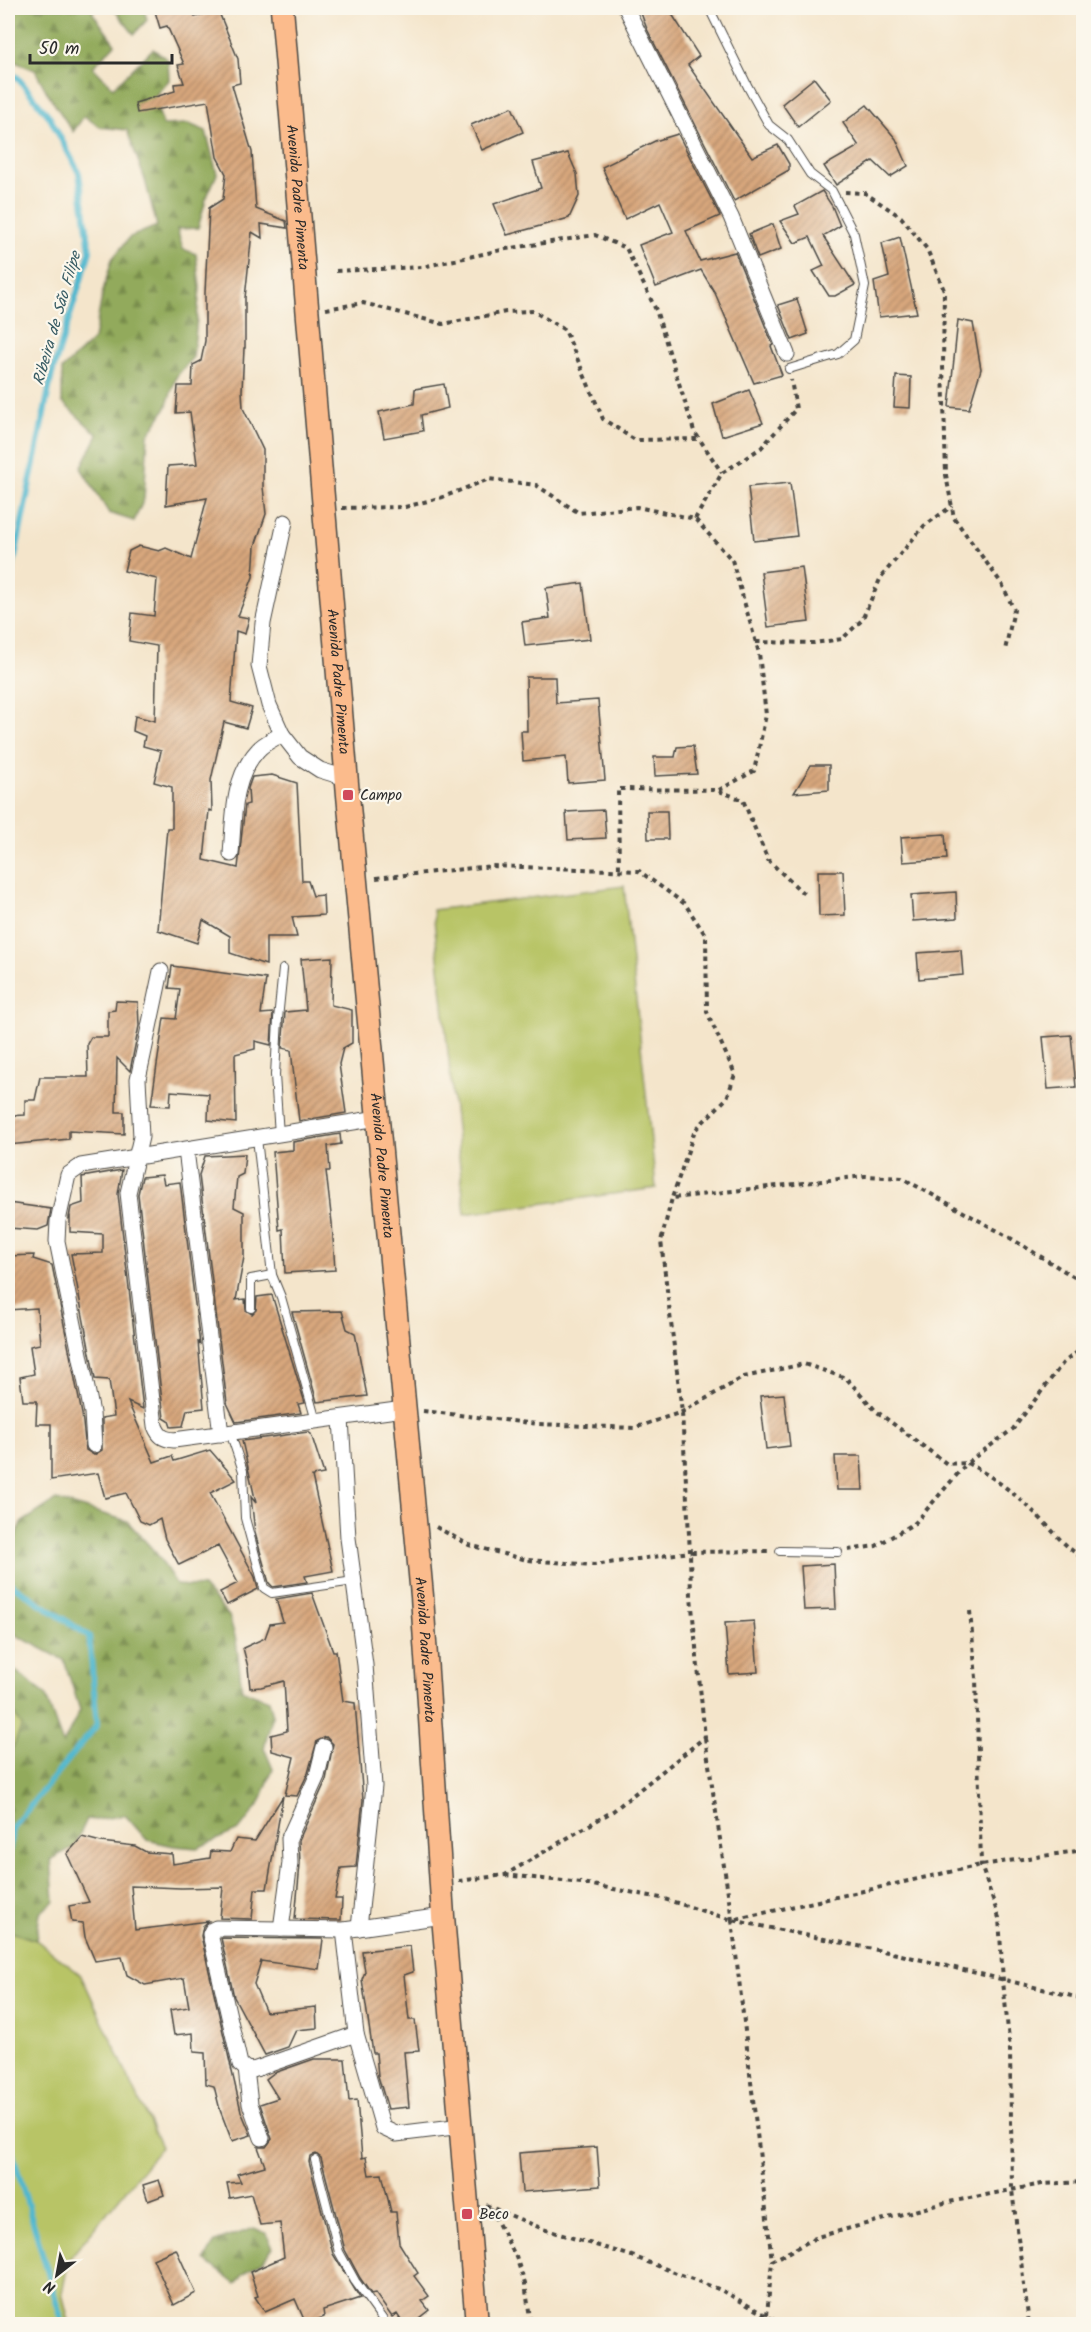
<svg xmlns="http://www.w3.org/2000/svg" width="1091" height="2332" viewBox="0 0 1091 2332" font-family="Kalam,sans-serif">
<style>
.green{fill:#b8c466;stroke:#727848;stroke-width:1.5}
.forest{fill:url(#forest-firs);stroke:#5e6a43;stroke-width:1.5}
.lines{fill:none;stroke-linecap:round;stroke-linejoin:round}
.stream{stroke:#50b7ce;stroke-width:6}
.building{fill:url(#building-hatch)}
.service-casing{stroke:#494743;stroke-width:10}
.minor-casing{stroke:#494743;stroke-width:17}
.primary-casing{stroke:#494743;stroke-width:25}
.path{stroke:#494743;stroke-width:4;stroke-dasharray:4.5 4.5;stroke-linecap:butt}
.service{stroke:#fff;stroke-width:8}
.minor{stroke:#fff;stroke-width:15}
.primary{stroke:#fbbb8c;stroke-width:22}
.poi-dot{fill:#d1495b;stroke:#fbf7ec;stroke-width:2}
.labels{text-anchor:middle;stroke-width:4.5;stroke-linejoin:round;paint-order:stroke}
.street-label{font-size:15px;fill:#2b2b2b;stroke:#fbf7ec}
.poi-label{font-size:15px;fill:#2b2b2b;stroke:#fbf7ec;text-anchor:start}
.water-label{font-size:16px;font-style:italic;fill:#385c64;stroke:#fbf7ec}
</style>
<defs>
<pattern id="forest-firs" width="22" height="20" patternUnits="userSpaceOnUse" patternTransform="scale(1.5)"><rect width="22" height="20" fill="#92aa5b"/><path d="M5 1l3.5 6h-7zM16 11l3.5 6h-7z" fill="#778b4b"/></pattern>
<pattern id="building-hatch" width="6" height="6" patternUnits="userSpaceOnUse" patternTransform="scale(1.5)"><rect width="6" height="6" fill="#d8a77d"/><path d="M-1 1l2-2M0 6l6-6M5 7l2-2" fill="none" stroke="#af8867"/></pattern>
</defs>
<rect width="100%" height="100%" fill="#fbf7ec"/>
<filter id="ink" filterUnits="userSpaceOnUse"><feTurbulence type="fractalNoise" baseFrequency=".0167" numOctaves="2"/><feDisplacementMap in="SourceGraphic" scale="12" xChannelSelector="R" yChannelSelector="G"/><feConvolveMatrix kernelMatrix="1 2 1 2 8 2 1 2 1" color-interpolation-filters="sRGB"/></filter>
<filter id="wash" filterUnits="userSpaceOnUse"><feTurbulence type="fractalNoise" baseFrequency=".008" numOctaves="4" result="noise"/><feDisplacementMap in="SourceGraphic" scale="24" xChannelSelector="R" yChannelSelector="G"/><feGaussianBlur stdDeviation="1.35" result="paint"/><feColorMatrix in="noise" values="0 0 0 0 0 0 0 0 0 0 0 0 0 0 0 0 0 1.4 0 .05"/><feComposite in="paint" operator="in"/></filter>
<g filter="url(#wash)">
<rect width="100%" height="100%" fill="#f4e5cb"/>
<g class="green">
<path d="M624 886 656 1188 465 1214 433 910Z"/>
<path d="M8 1706 23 1725 8 1760Z"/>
<path d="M8 1931 36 1940 81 1975 161 2147 69 2259 62 2293 69 2321 72 2324H8Z"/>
</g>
<g class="forest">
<path d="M8 8H96L92 12 115 44 93 67 113 88 153 49 168 60 169 80 154 97 163 125 189 124 206 131 217 174 206 199 198 228 177 229 183 249 196 254 200 288 193 357 176 377 166 408 148 435 144 499 134 521 109 513 81 468 98 435 62 402V369L94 339 103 291 112 259 130 237 157 226 145 180 127 130 100 127 84 116 73 132 48 94 35 70 8 59Z"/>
<path d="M113 8H144L147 20 134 34Z"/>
<path d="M56 1500 127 1521 156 1553 177 1585 203 1587 229 1616 236 1640 242 1690 269 1700 273 1715 264 1748 273 1769 260 1803 239 1830 197 1848 174 1846 147 1840 125 1815 96 1820 87 1819 74 1847 51 1859 54 1901 40 1913 36 1940 8 1931V1760L22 1725 8 1706V1665L45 1694 63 1744 80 1710 64 1660 8 1631V1554L21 1523Z"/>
<path d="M254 2228 266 2233 273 2247 263 2261 242 2275 236 2284 205 2260 215 2242Z"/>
</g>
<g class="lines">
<g class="stream">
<path d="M8 73 17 77 49 116 79 173 90 251 52 374 8 591"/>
<path d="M8 1582 89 1636 97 1725 13 1827 8 1857"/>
<path d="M8 2138 63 2324"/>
</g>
</g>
<g id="blocks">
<g class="building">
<path d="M154 8H192L195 17 218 10 238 59 240 83 232 85 252 152 256 209 286 221 287 228 261 224 262 238 252 232 245 298V348H244L242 391 243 408 263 450V487L266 514 255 546 253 577 238 616 249 618 245 634 236 631 231 702 252 708 246 728 224 722 211 780 212 811 209 810 204 860 238 868 245 805 249 804 248 788 252 777 272 775 297 783 302 881H308L313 896 323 895 324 915 292 917 297 937H266V965L230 953V936L203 920 197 943 158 930 167 828H172V787L154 782 161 751 143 746 145 736 133 731 135 716 155 721 157 646 129 641 132 613 154 616 157 579 124 571 129 551 139 546 159 551 166 548 191 559 207 498 166 505 168 466 197 464 190 412 176 413 178 386H192L193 365 201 361 205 341V293L209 208 223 199 226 174 217 157 208 101 137 113 135 103 175 91 174 84 184 83 178 65 184 64 167 26 160 28Z"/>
<path d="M639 8H668L699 56 688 65 752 157 778 145 789 164V170L734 201 647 29Z"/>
<path d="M814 78 831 100 798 127 782 104Z"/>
<path d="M867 105 896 139 908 166 890 177 873 161 836 185 824 166 859 146 843 123Z"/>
<path d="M512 107 523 132 482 150 471 125Z"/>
<path d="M678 134 720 216 686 231 700 261 735 252 773 345 771 346 782 375 754 383 715 293 701 270 656 287 639 245 673 232 660 202 625 219 602 167 655 141Z"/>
<path d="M568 153 577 174 579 196 569 218 507 235 494 204 541 188 533 162Z"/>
<path d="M822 191 832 206 840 226 823 236 855 285 835 296H829L813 271 824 266 810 237 795 243 780 221 799 214 795 206Z"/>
<path d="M773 224 781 249 758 258 749 234Z"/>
<path d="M900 237 917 313 879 317 874 282 889 277 882 243Z"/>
<path d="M797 299 808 334 792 340 778 305Z"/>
<path d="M958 320 973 323 981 369 969 409 949 407Z"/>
<path d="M896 376 911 377 910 408 894 407Z"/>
<path d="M444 384 448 408 421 415 423 431 384 438 379 412 414 404 415 389Z"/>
<path d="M749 390 763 423 722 436 713 404Z"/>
<path d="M790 483 797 536 754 541 748 487Z"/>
<path d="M802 567 809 622 768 627 761 572Z"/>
<path d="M583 583 590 639 525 646 522 622 550 618 546 588Z"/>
<path d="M526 677H555L556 703 598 700 605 780 568 783 566 757 523 761 521 731H527Z"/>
<path d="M693 746 697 774 655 776 654 757H675L677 747Z"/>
<path d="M811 765H829V790L794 793Z"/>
<path d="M604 810 606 838 568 840 566 812Z"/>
<path d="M647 811H667L668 839H648Z"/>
<path d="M945 834 947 859 903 862 901 837Z"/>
<path d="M818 871H843L845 915 819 916Z"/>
<path d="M956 892 957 918 913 921 911 895Z"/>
<path d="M961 950 963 975 919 979 917 953Z"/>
<path d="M332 957 331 1005 352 1010V1043L343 1048 339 1064 346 1113 299 1121 291 1050 282 1048 285 1012 306 1010 301 959Z"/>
<path d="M172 966 266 979 261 1014 273 1013 271 1045 255 1041V1049L235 1054 236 1123 208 1120 209 1094 171 1091 170 1106 151 1105 164 1018 176 1019 180 989 169 988Z"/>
<path d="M116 1001 138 1002 139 1026 130 1071 117 1058 116 1112H124V1134L69 1131V1139L8 1145V1116L25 1115V1100H35L40 1077H88L87 1044 91 1037H108V1011L115 1010Z"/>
<path d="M1071 1035 1076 1087 1048 1089 1043 1037Z"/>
<path d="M340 1134 341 1144 328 1146 330 1171H326L332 1223 335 1270 285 1273 283 1229 279 1230 273 1152 293 1150V1142Z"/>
<path d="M245 1154 243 1174 237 1177 234 1207 244 1212V1257L236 1300 245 1299 246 1310 252 1314 256 1310 257 1297 272 1295 305 1403 298 1404 301 1413 236 1422 227 1403 199 1175 205 1156Z"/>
<path d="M122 1170 118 1194 143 1409 128 1402 154 1462 172 1456 174 1461 210 1450 236 1480 210 1493 255 1577 258 1589 227 1605 220 1592 238 1583 218 1546 179 1565 165 1539 160 1519 149 1525 140 1521 126 1493 105 1498 98 1473 51 1480V1424H36L37 1401H23L20 1377 34 1374 30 1346 40 1344 37 1308 8 1310V1256L34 1255 33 1259 52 1265 82 1414 86 1450 94 1455 102 1450V1418L114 1416 109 1380 95 1379 71 1254 103 1253V1234L70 1232V1217L69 1218 71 1207 83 1203 82 1177Z"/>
<path d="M162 1175 164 1184 180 1182 200 1345 198 1341 204 1408 187 1410 183 1426 171 1427 169 1421 164 1418 138 1194 142 1177Z"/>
<path d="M8 1203 51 1209 48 1226 38 1230 8 1228Z"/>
<path d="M342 1311 347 1329 355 1333 367 1396 317 1402 292 1312Z"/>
<path d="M784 1394 790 1446 766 1449 760 1396Z"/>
<path d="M308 1432 311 1434 324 1474 312 1476 333 1571 305 1576 307 1582 273 1587 269 1583 255 1533 251 1497 256 1503 242 1441Z"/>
<path d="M835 1456H861L863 1490H837Z"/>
<path d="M834 1564 836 1609 804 1610 801 1566Z"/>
<path d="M312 1593 333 1651H336L343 1701 355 1703 363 1800 356 1867 341 1868 335 1899H342L341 1920 295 1919 300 1864 299 1840 326 1780 333 1744 326 1737 317 1741 308 1773 297 1796 285 1795 294 1757 272 1751 271 1735 287 1731 284 1681 261 1687 250 1688 248 1667 243 1648 265 1638 270 1624 283 1622 276 1599Z"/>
<path d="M754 1621 758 1672 729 1674 725 1623Z"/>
<path d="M283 1796 267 1889H255L252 1919 220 1918 223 1887 181 1888 131 1886 135 1930 209 1921 203 1926 201 1936 241 2111 251 2135 232 2141 220 2110 214 2086 206 2084 205 2053 194 2052 193 2033 174 2035 170 2010 189 2007 184 1978 145 1985 127 1975 122 1957 95 1961 85 1937 83 1923 72 1922 69 1906 89 1902 67 1854 82 1837 101 1842 135 1846 146 1852 172 1854 173 1864 210 1858 211 1851 230 1852 236 1839 255 1841Z"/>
<path d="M221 1938 323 1939 319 1969 261 1961 254 1984 266 2012 316 2007 317 2028 296 2030 288 2047 265 2055 234 1997Z"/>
<path d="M410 1946 413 1972 404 1975 409 2020H415L419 2051 404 2052 409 2107 388 2109 378 2076 376 2053H373L362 1979 365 1972 362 1951Z"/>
<path d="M314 2059H345L349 2101 357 2100 362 2158 366 2157 369 2175 382 2174 391 2212H396L399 2243 418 2273 414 2276 429 2296 422 2301 429 2310 410 2325H404L397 2314 392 2317 375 2293 371 2294 360 2278 345 2250 321 2158 316 2154 310 2156 309 2162 333 2254 360 2298 323 2310 324 2317 306 2324 295 2299 265 2312 255 2297 258 2296 250 2272 284 2257 280 2223 260 2225 251 2194 230 2198 227 2183 241 2182 237 2174 265 2166 258 2147H266L272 2139 260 2104 278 2098 266 2079 274 2073Z"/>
<path d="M597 2147 600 2186 522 2192 519 2153Z"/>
<path d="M159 2180 164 2195 148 2201 143 2185Z"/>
<path d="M176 2249 196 2293 174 2305 153 2259Z"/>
</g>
</g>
</g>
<g filter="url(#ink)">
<use href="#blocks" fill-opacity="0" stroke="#494743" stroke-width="1.5"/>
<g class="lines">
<g class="service-casing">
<g id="service">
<path d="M709 8 748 87 769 125 788 140 810 174 832 191 854 234 865 286 854 340 838 354 789 369"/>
<path d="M279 1135 275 1075 278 1019 283 969"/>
<path d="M257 1138 272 1275 281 1297 316 1421"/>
<path d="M251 1308V1279L272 1275"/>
<path d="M230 1432 243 1471 245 1518 264 1588 272 1593 354 1581"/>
<path d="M780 1551 838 1552"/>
<path d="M315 2160 339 2252 355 2281 386 2324"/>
</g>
</g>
<g class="minor-casing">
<g id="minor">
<path d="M626 8 731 217 787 354"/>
<path d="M285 522 263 623 259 666 269 705 282 734 300 757 320 770 346 778"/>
<path d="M231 854C234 818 232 778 258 750 264 743 274 739 282 734"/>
<path d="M161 971 138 1079 141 1137 128 1193 155 1426C159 1436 163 1439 174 1440L404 1409"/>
<path d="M186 1150 221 1434"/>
<path d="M341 1418 348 1538 365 1665 374 1786 359 1928"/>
<path d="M94 1445 92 1413 57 1241 58 1221 68 1175 81 1166 378 1118"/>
<path d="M281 1929 290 1863 289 1838 317 1776 324 1747"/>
<path d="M344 1930 356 2034 383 2128 396 2134 462 2126"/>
<path d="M356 2034 253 2070 246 2069 240 2064 210 1934 212 1930 216 1928 344 1930 443 1916"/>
<path d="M246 2069 250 2104 262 2138"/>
</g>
</g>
<g class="primary-casing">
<g id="primary">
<path id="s1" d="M282 8 348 795 422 1596 443 1916 477 2324"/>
</g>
</g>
<g class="path">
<path d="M845 192 865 193 901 217 927 249 944 290 943 366 946 475 954 518 1002 584 1014 610 1005 650"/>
<path d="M336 271 422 267 506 249 595 235 626 248 656 310 694 431 722 473"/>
<path d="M326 309 363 303 443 324 506 312 533 311 565 330 603 419 635 440 700 439"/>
<path d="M342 508 405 507 443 497 489 479 536 485 579 513 637 507 695 519 732 560 759 653 766 715 754 771 719 790 618 789 619 871"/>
<path d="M695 519 722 473 761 448 796 409 791 380"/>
<path d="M756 642 814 643 842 639 862 620 881 577 924 526 952 506"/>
<path d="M719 791 743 800 768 860 804 894"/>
<path d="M376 878 492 866 639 871 685 904 706 936 707 1012 735 1074 727 1098 695 1130 672 1198"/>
<path d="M423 1411 538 1424 634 1428 682 1412 744 1377 804 1364 846 1378 876 1411 947 1464 967 1463 1013 1429 1063 1363 1084 1347"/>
<path d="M436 1527 469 1545 527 1560 594 1565 690 1552 682 1412 661 1241 672 1198 865 1176 902 1178 1007 1236 1084 1283"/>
<path d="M848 1550 876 1546 915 1523 967 1463C994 1477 1017 1495 1039 1517 1054 1532 1065 1547 1084 1559"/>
<path d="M970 1611 976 1678 981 1865 999 1918 1003 1981 1010 2050 1012 2190 1029 2324"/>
<path d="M705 1738 732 1920 981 1865 1084 1850"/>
<path d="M505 1875 582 1883 661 1898 732 1920 897 1954 1084 1999"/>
<path d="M459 1881 505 1875 613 1811 705 1737 691 1597 690 1552 770 1551"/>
<path d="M732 1920 772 2261"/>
<path d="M486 2205 543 2229 632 2256 721 2290 781 2324"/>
<path d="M490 2208 516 2257 525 2284 531 2324"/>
<path d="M767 2315 772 2261 817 2237 944 2203 1042 2184 1084 2182"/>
</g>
<use href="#service" class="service"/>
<use href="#minor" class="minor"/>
<use href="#primary" class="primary"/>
</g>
</g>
<g class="poi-dot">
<rect x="342" y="789" width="12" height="12" rx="3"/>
<rect x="461" y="2208" width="12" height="12" rx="3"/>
</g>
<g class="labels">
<g class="street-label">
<text dy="5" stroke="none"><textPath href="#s1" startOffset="190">Avenida Padre Pimenta</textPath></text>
<text dy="5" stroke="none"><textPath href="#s1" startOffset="676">Avenida Padre Pimenta</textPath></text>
<text dy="5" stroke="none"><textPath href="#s1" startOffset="1162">Avenida Padre Pimenta</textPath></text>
<text dy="5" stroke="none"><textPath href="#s1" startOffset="1648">Avenida Padre Pimenta</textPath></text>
</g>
<g class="poi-label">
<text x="360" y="800">Campo</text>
<text x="479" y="2219">Beco</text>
</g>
<g class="water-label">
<text transform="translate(56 318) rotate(-74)" y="6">Ribeira de São Filipe</text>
</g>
</g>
<rect width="1091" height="2332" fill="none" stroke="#fbf7ec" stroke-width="30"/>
<g transform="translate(57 2275) rotate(211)" stroke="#fbf7ec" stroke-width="4.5" paint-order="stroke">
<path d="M0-4.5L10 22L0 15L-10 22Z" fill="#2b2b2b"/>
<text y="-9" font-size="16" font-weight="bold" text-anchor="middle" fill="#2b2b2b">N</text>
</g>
<path d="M30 54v9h142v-9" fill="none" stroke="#2b2b2b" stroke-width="3"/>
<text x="39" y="54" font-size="18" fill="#2b2b2b" stroke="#fbf7ec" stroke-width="4.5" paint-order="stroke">50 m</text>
</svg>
